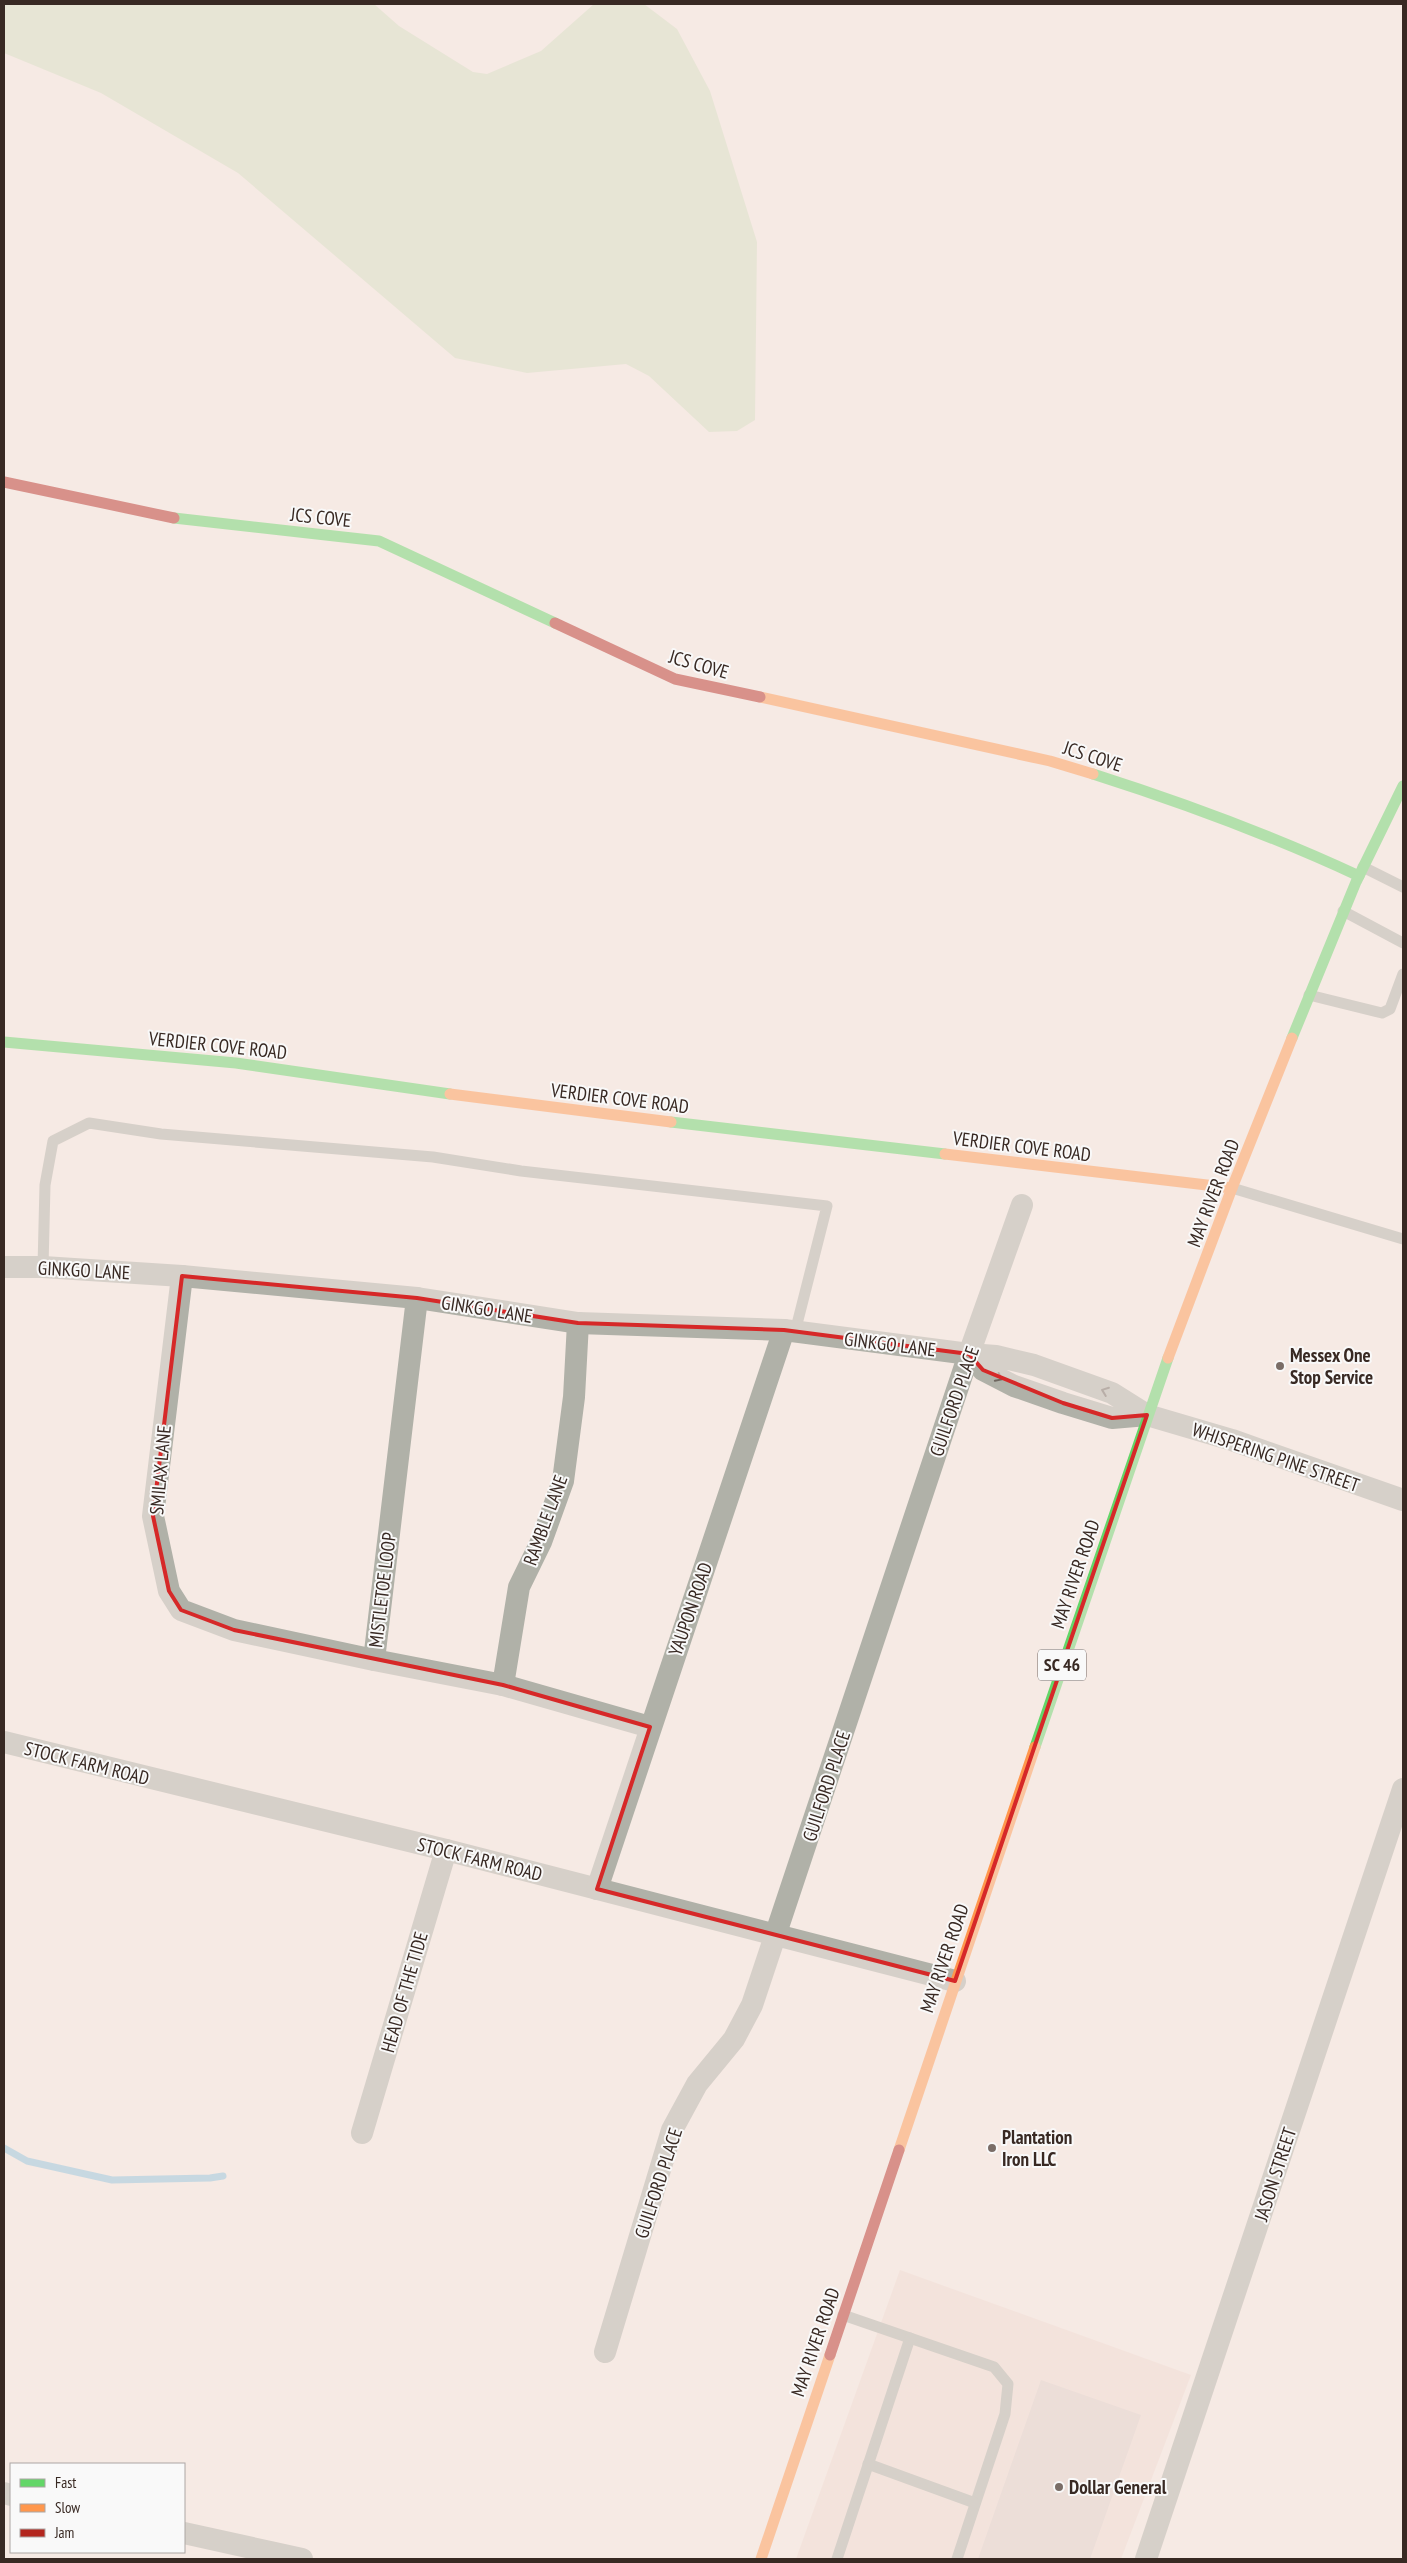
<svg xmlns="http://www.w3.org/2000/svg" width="1407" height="2563" viewBox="0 0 1407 2563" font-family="'PT Sans Narrow',sans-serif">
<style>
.built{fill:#f0dcd3}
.green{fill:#d6e0c4}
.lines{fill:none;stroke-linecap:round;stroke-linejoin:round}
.stream{stroke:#8fc4de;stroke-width:7}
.building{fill:#dfd0cb}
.lane{stroke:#b0b1a8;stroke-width:11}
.street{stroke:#b0b1a8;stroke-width:22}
.fast{stroke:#63d668;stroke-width:11}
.slow{stroke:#ff974d;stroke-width:11}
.jam{stroke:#b3261e;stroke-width:11}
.oneway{stroke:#6e665f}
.marked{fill:none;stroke:#d62828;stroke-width:4;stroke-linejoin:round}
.poi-dot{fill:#7a6d67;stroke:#f9f9f9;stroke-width:2}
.labels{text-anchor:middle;stroke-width:4;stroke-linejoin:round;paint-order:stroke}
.shield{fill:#f9f9f9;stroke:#726763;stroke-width:1}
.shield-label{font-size:18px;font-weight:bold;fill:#382923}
.street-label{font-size:19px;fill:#382923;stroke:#f9f9f9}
.poi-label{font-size:19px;font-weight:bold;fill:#382923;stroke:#f9f9f9;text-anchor:start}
</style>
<rect width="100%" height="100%" fill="#f6eae4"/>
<path class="built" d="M900 2270 1191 2375 1121 2559H796Z"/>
<path class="green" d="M4 4H374L399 26 473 72 487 74 541 51 594 4H644L677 29 710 91 757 242 755 420 737 431 709 432 649 376 626 364 527 373 455 358 238 173 101 93 4 53Z"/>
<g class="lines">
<path class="stream" d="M4 2148 27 2161 112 2180 210 2178 223 2176"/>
</g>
<path class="building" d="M1041 2380 1141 2415 1090 2559H978Z"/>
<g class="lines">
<g class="lane">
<path d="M1363 867 1403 887"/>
<path d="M1343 911 1403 943"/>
<path d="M1309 995 1382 1013 1390 1009 1403 974"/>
<path d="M1232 1188 1403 1239"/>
<path d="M43 1267 45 1185 53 1141 89 1123 161 1134 433 1157 521 1171 827 1206 795 1332"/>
<path d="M843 2315 994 2367 1008 2384 1005 2414 957 2559"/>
<path d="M868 2464 975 2503"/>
<path d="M837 2559 910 2338"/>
</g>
<g class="street">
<path d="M4 1267H43L182 1276 417 1298 578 1323 784 1330 969 1354"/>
<path d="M182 1276 153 1516 169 1591 181 1610 234 1630 374 1660"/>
<path d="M417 1298 374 1660 503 1685 650 1727"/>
<path d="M1147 1415 1112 1418 1063 1403 1014 1386 983 1370 969 1354 996 1356 1034 1365 1112 1393 1147 1415 1232 1440 1403 1500"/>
<path d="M503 1685 519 1587 541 1542 563 1481 574 1397 578 1323"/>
<path d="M4 1742 446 1850 955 1981"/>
<path d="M597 1889 784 1330"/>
<path d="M362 2133 446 1850"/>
<path d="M605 2352 672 2130 697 2084 734 2039 752 2005 969 1354 1022 1205"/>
<path d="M4 2493 11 2495"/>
<path d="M184 2533 302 2559"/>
<path d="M1146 2559 1403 1789"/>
</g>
<g class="fast">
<path d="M174 518 379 541 555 623"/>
<path d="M1093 774C1184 803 1273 836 1359 876"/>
<path d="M1292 1038 1356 882 1403 786"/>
<path d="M4 1042 236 1063 450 1094"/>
<path d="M671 1122 945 1154"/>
<path d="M1035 1747 1168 1358"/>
</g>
<g class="slow">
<path d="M760 697 1050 761 1093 774"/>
<path d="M450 1094 671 1122"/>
<path d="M945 1154 1232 1188"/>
<path d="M1168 1358 1232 1188 1292 1038"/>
<path d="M899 2150 1035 1747"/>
<path d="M761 2559 830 2355"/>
</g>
<g class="jam">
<path d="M4 482 174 518"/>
<path d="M555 623 675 679 760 697"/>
<path d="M830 2355 899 2150"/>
</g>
</g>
<defs><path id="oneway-chevron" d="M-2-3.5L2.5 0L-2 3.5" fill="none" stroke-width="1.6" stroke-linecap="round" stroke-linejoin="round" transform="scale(1.25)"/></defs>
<g class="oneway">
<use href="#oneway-chevron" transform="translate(999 1378) rotate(26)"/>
<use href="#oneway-chevron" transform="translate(1105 1391) rotate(-159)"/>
</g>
<path d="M0 0H1407V2563H0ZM182 1276 417 1298 578 1323 784 1330 969 1354 983 1370 1063 1403 1112 1418 1147 1415 955 1981 597 1889 650 1727 503 1685 234 1630 181 1610 169 1591 153 1516Z" fill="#f6eae4" fill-opacity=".55" fill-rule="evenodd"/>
<path class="marked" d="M182 1276 417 1298 578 1323 784 1330 969 1354 983 1370 1063 1403 1112 1418 1147 1415 955 1981 597 1889 650 1727 503 1685 234 1630 181 1610 169 1591 153 1516Z"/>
<g class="poi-dot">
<circle cx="1280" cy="1366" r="5"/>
<circle cx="992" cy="2148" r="5"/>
<circle cx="1059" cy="2487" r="5"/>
</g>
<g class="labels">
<rect class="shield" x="1038" y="1649.5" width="48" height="31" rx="4"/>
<g class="shield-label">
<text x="1062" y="1671">SC 46</text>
</g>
<g class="street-label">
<text transform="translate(321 517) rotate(6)" y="7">JCS COVE</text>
<text transform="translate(699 664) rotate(16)" y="7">JCS COVE</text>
<text transform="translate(1093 756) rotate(18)" y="7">JCS COVE</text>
<text transform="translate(218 1045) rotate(6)" y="7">VERDIER COVE ROAD</text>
<text transform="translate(620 1098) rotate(7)" y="7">VERDIER COVE ROAD</text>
<text transform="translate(1022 1146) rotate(7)" y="7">VERDIER COVE ROAD</text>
<text transform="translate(1213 1193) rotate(-69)" y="7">MAY RIVER ROAD</text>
<text transform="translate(84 1270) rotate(3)" y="7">GINKGO LANE</text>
<text transform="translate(487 1309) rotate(9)" y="7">GINKGO LANE</text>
<text transform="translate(890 1344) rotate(7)" y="7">GINKGO LANE</text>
<text transform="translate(954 1401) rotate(-71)" y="7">GUILFORD PLACE</text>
<text transform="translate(1276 1457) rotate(19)" y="7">WHISPERING PINE STREET</text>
<text transform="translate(160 1470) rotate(-85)" y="7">SMILAX LANE</text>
<text transform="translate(545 1520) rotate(-70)" y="7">RAMBLE LANE</text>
<text transform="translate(1075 1574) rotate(-71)" y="7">MAY RIVER ROAD</text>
<text transform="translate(382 1590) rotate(-83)" y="7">MISTLETOE LOOP</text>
<text transform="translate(690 1609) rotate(-71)" y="7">YAUPON ROAD</text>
<text transform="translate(87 1763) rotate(14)" y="7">STOCK FARM ROAD</text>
<text transform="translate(826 1786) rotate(-72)" y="7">GUILFORD PLACE</text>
<text transform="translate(480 1859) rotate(14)" y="7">STOCK FARM ROAD</text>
<text transform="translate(944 1958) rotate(-71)" y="7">MAY RIVER ROAD</text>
<text transform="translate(404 1992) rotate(-74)" y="7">HEAD OF THE TIDE</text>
<text transform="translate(1275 2174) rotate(-72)" y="7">JASON STREET</text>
<text transform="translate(658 2183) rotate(-72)" y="7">GUILFORD PLACE</text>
<text transform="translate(815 2342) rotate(-71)" y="7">MAY RIVER ROAD</text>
</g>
<g class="poi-label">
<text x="1290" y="1362">Messex One<tspan x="1290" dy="22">Stop Service</tspan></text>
<text x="1002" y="2144">Plantation<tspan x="1002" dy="22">Iron LLC</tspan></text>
<text x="1069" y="2494">Dollar General</text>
</g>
</g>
<rect width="1407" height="2563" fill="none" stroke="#382923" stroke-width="10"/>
<rect x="10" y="2463" width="175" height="90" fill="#f9f9f9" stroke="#aca6a3"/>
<rect x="20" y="2479" width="25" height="8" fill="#63d668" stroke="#aca6a3"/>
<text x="55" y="2488" font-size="15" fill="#382923">Fast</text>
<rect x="20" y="2504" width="25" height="8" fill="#ff974d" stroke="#aca6a3"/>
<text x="55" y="2513" font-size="15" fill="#382923">Slow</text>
<rect x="20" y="2529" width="25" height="8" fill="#b3261e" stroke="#aca6a3"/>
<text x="55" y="2538" font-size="15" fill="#382923">Jam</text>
</svg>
